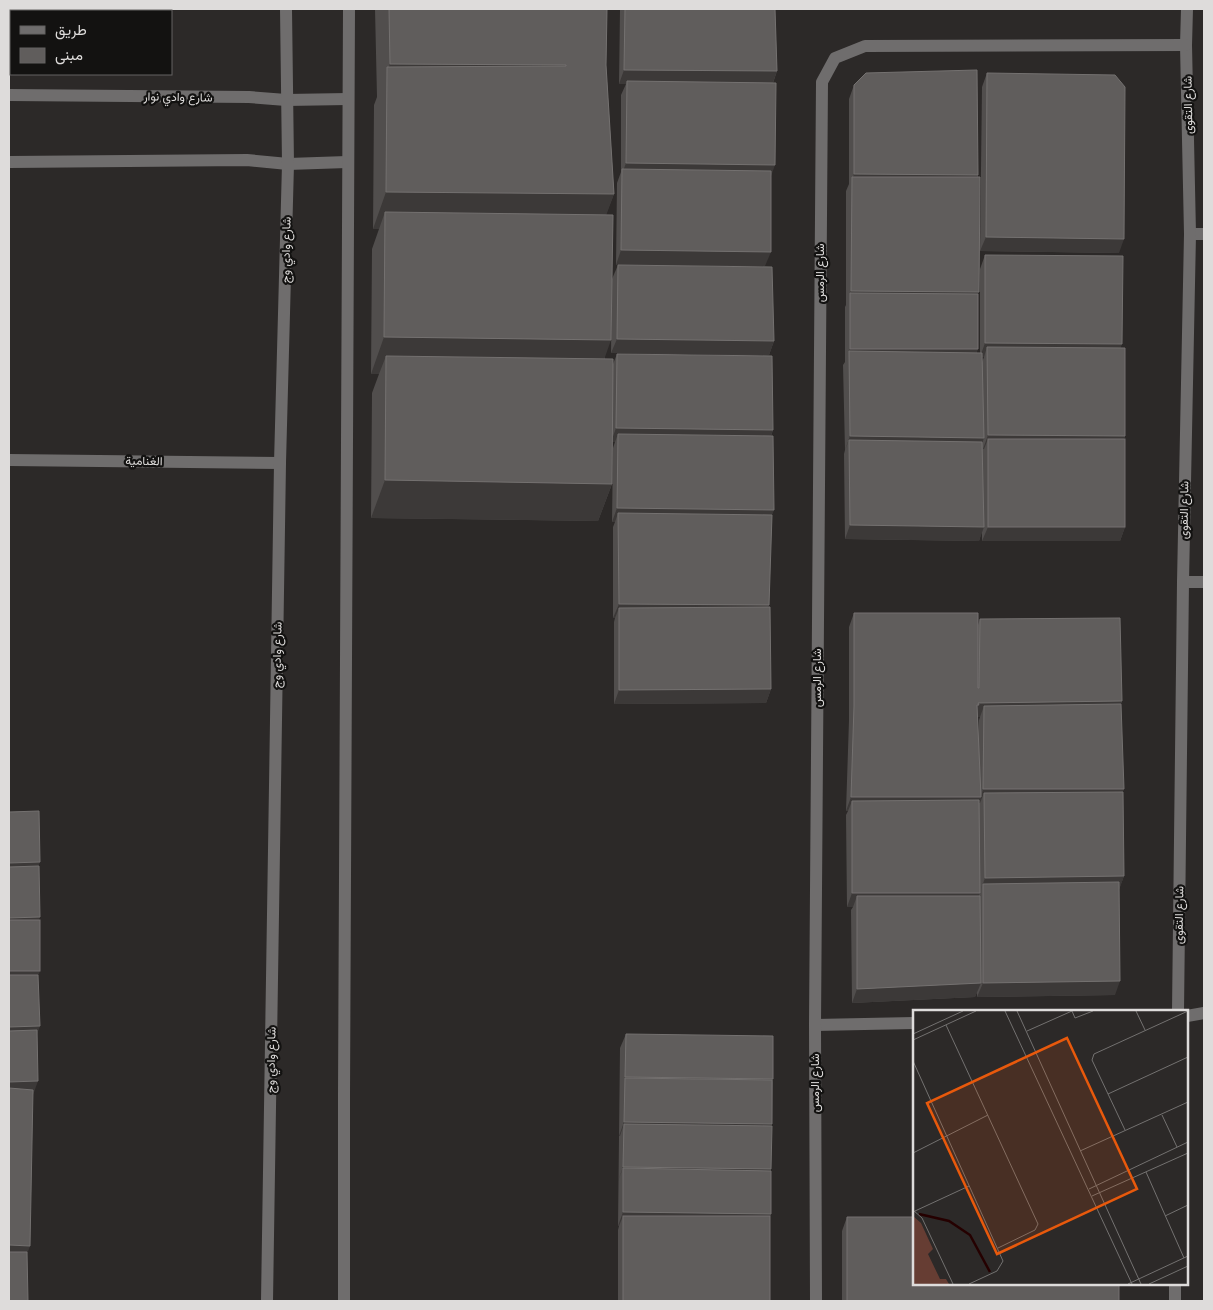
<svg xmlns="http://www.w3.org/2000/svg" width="1213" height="1310" viewBox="0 0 1213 1310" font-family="Inter,Vazirmatn,sans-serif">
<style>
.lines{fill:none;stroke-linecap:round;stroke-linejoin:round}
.minor{stroke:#6f6d6d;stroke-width:12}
.wall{fill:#514e4d;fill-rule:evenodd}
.shaded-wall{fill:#3c3938}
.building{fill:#605d5c;stroke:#747170}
.labels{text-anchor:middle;stroke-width:4.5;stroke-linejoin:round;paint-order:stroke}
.street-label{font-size:12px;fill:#dedcdb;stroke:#131211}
.inset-river{fill:none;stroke:#250000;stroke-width:2.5}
.inset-road{fill:none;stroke:#737170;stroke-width:1}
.view{fill:#e8590c;fill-opacity:0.15;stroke:#e8590c;stroke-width:2.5}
.inset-edge{fill:none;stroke:#dedcdb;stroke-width:2.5}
</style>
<rect width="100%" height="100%" fill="#2c2928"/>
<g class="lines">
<g class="minor">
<path d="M9 95 249 97 286 100 348 99"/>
<path d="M9 162 247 160 288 164 347 162"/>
<path d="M1190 234H1204"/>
<path d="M9 460 280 463"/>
<path d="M1183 582H1204"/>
<path d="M1178 1011 1183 582 1190 234 1186 45 1187 9"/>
<path d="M1187 1016 1204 1013"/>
<path d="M815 1025 914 1023"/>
<path d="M267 1301 280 463 288 164 286 9"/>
<path d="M344 1301V1094L349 9"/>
<path d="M816 1301 815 1025 822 82 835 58 865 46 1186 45"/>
<path d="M1175 1301V1284"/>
</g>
</g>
<g class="wall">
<path d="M375 9H607L606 65 614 194 606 214 605 359 613 364 617 354 773 430 771 436 772 516 768 607 771 689 766 703 614 704V622L615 618H613V527L615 522H612L613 448 615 442H612V484L598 521 371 518 372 393 379 374H371L372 249 379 229H373L374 105 377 97Z"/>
<path d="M620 9H775L777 71 773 83 771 176 765 266 616 265 617 183 621 172V95L626 84H619Z"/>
<path d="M987 73 1119 253 980 251 982 87Z"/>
<path d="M854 85 978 175V295L977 353H980V269L985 255 1121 348 1125 436 1124 439 1125 527 1120 541H982V531L979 541 845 539 844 454 845 450 843 365 845 362V307L846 305V191L849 184V99ZM982 357H984L982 362V381Z"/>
<path d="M618 265 774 341 769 355 611 353 612 279Z"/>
<path d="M854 613 978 625 980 619 1122 701 1121 704 1124 876 1119 889 1115 995 977 997V992L975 997 852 1003 851 910 853 907H847L846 815 848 811H846L849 720V627ZM978 717H980L979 720V746Z"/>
<path d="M626 1034 773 1079 772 1124 771 1126V1214L770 1216V1301H618V1230L619 1226H618L620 1048Z"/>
<path d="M847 1217 1119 1301H842V1231Z"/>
</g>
<g class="shaded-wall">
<path d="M390 64 566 65 552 102 387 72Z"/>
<path d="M624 70 777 71 772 85 627 81 626 84H619Z"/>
<path d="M626 163 775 165 770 179 622 174Z"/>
<path d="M854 174 978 175 973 189 852 181Z"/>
<path d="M386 192 614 194 600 232 385 212 379 229H373Z"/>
<path d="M986 237 1124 239 1119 253 980 251Z"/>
<path d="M621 250 771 252 765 266 616 265Z"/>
<path d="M851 291 979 292 974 306 850 294Z"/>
<path d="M384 337 611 340 598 377 386 356 379 374H371Z"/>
<path d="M617 339 774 341 769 355 611 353Z"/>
<path d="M985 343 1122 344 1117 358 987 347 984 357H980Z"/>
<path d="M850 349H978L973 363 849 352Z"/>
<path d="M616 428 773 430 768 444 618 434 615 442H611Z"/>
<path d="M988 435 1125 436 1120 450 988 439 984 449H983Z"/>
<path d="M850 436 984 438 979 452 849 440 845 450Z"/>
<path d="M385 480 612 484 598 521 371 518Z"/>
<path d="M617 508 774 510 769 524 618 513 615 522H612Z"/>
<path d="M850 525 984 527 979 541 845 539Z"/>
<path d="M988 527H1125L1120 541H982Z"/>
<path d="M619 604 769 605 764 619 619 608 615 618H613Z"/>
<path d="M771 689 766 703 614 704 619 690Z"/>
<path d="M1122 701 1117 715 984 706 980 717H974L978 703Z"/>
<path d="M983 789H1124L1119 803 984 793 980 803 852 801 848 811H846L851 797H981Z"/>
<path d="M40 862 34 876 9 877V863Z"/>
<path d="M1124 876 1119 890 983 884 980 892 985 878Z"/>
<path d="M852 893H980L974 907 857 896 853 907H847Z"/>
<path d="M40 917 35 931 9 932V918Z"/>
<path d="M9 971H40L35 985H9Z"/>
<path d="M1120 981 1115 995 977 997 983 983Z"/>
<path d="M981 983 975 997 852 1003 857 989Z"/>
<path d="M40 1026 35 1040 9 1041V1027Z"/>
<path d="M625 1077 773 1079 768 1093 625 1078Z"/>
<path d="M38 1081 33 1095 9 1096V1082Z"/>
<path d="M624 1122 772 1124 767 1138 624 1124 620 1136H619Z"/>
<path d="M623 1167 771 1169 766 1183 623 1168 618 1181Z"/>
<path d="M623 1212 771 1214 766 1228 623 1216 619 1226H618Z"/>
<path d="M9 1245 30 1246 25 1260H9Z"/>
</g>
<g class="building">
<path d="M389 9H607L606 65 614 194 386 192 387 67 566 66V65L390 64Z"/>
<path d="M625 9H775L777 71 624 70Z"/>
<path d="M977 70 978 175 854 174V85L866 73Z"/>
<path d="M987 73 1115 75 1125 87 1124 239 986 237Z"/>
<path d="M627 81 776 83 775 165 626 163Z"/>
<path d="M622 169 771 171V252L621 250Z"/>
<path d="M852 177H980L979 292 851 291Z"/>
<path d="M385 212 613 215 611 340 384 337Z"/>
<path d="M985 255 1123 256 1122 344 985 343Z"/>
<path d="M618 265 772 267 774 341 617 339Z"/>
<path d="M850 293 978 294V349H850Z"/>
<path d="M987 347 1125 348V436L988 435Z"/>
<path d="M849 351 982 353 984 438 850 436Z"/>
<path d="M617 354 772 356 773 430 616 428Z"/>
<path d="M386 356 613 359 612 484 385 480Z"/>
<path d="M618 434 773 436 774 510 617 508Z"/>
<rect x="988" y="439" width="137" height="88"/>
<path d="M849 440 982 442 984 527 850 525Z"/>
<path d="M618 513 772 515 769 605 619 604Z"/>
<path d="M770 607 771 689 619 690V608Z"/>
<path d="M854 613H978V688H979L980 619 1120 618 1122 701 978 703 979 705H977L981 797H851L854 706Z"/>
<path d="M1121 704 1124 789H983L984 706Z"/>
<path d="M1123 792 1124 876 985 878 984 793Z"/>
<path d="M979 800 980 893H852V801Z"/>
<path d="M39 811 40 862 9 863V812Z"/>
<path d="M39 866 40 917 9 918V867Z"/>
<path d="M1119 882 1120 981 983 983V884Z"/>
<path d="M857 896H980L981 983 857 989Z"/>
<rect x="9" y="920" width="31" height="51"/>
<path d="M9 975H38L40 1026 9 1027Z"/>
<path d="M37 1030 38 1081 9 1082V1031Z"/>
<path d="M626 1034 773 1036V1079L625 1077Z"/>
<path d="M625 1078 772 1080V1124L624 1122Z"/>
<path d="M9 1088 33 1090 30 1246 9 1245Z"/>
<path d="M624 1124 772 1126 771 1169 623 1167Z"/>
<path d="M623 1168 771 1171V1214L623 1212Z"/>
<rect x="623" y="1216" width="147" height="85"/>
<path d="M847 1217H914V1284H1119V1301H847Z"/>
<path d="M9 1252H27L28 1301H9Z"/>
</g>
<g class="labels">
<g class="street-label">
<text transform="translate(178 97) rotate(1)" y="4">شارع وادي نوار</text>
<text transform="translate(1188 105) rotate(-91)" y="4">شارع التقوى</text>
<text transform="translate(286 250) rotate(-89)" y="4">شارع وادي وج</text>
<text transform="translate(820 273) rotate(-90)" y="4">شارع الرمس</text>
<text transform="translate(144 461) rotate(1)" y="4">الغنامية</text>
<text transform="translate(1184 510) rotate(-89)" y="4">شارع التقوى</text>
<text transform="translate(277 655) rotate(-89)" y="4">شارع وادي وج</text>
<text transform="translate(817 678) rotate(-90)" y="4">شارع الرمس</text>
<text transform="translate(1179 915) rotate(-89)" y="4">شارع التقوى</text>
<text transform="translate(271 1060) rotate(-89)" y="4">شارع وادي وج</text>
<text transform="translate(815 1083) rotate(-90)" y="4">شارع الرمس</text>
</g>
</g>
<g transform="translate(913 1010)">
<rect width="275" height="275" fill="#2c2928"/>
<path d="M0 206 8 213 20 239 15 244 27 269H33L36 274H0Z" fill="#663d33"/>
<path class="inset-river" d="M6 204 36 211 57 225 77 262"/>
<path class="inset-road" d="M92 1 219 274M104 1 228 274M159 1 162 8 180 1M223 1 232 20M33 15 125 214 122 220 85 238M114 21 159 1M0 24 50 1M0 30 63 1M0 51 90 251 84 261 56 274M195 84 275 47M249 105 264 137M212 120 179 50 181 44 275 1M167 141 275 92M0 143 75 105M233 162 271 248M176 179 275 132M179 186 275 143M0 200 9 208 40 274M2 201 56 176M252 206 275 195M215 274 275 246M236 274 275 256"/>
<path class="view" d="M154 28 224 179 84 244 14 93Z"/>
<rect width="275" height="275" class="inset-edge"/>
</g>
<rect width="1213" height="1310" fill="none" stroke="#dedcdb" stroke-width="20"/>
<rect x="10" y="10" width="162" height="65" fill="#131211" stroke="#646362"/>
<rect x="20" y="26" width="25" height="8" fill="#6f6d6d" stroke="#646362"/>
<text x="55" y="35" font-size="15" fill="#dedcdb">طريق</text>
<rect x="20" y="48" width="25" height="15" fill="#605d5c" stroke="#646362"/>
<text x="55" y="60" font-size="15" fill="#dedcdb">مبنى</text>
</svg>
